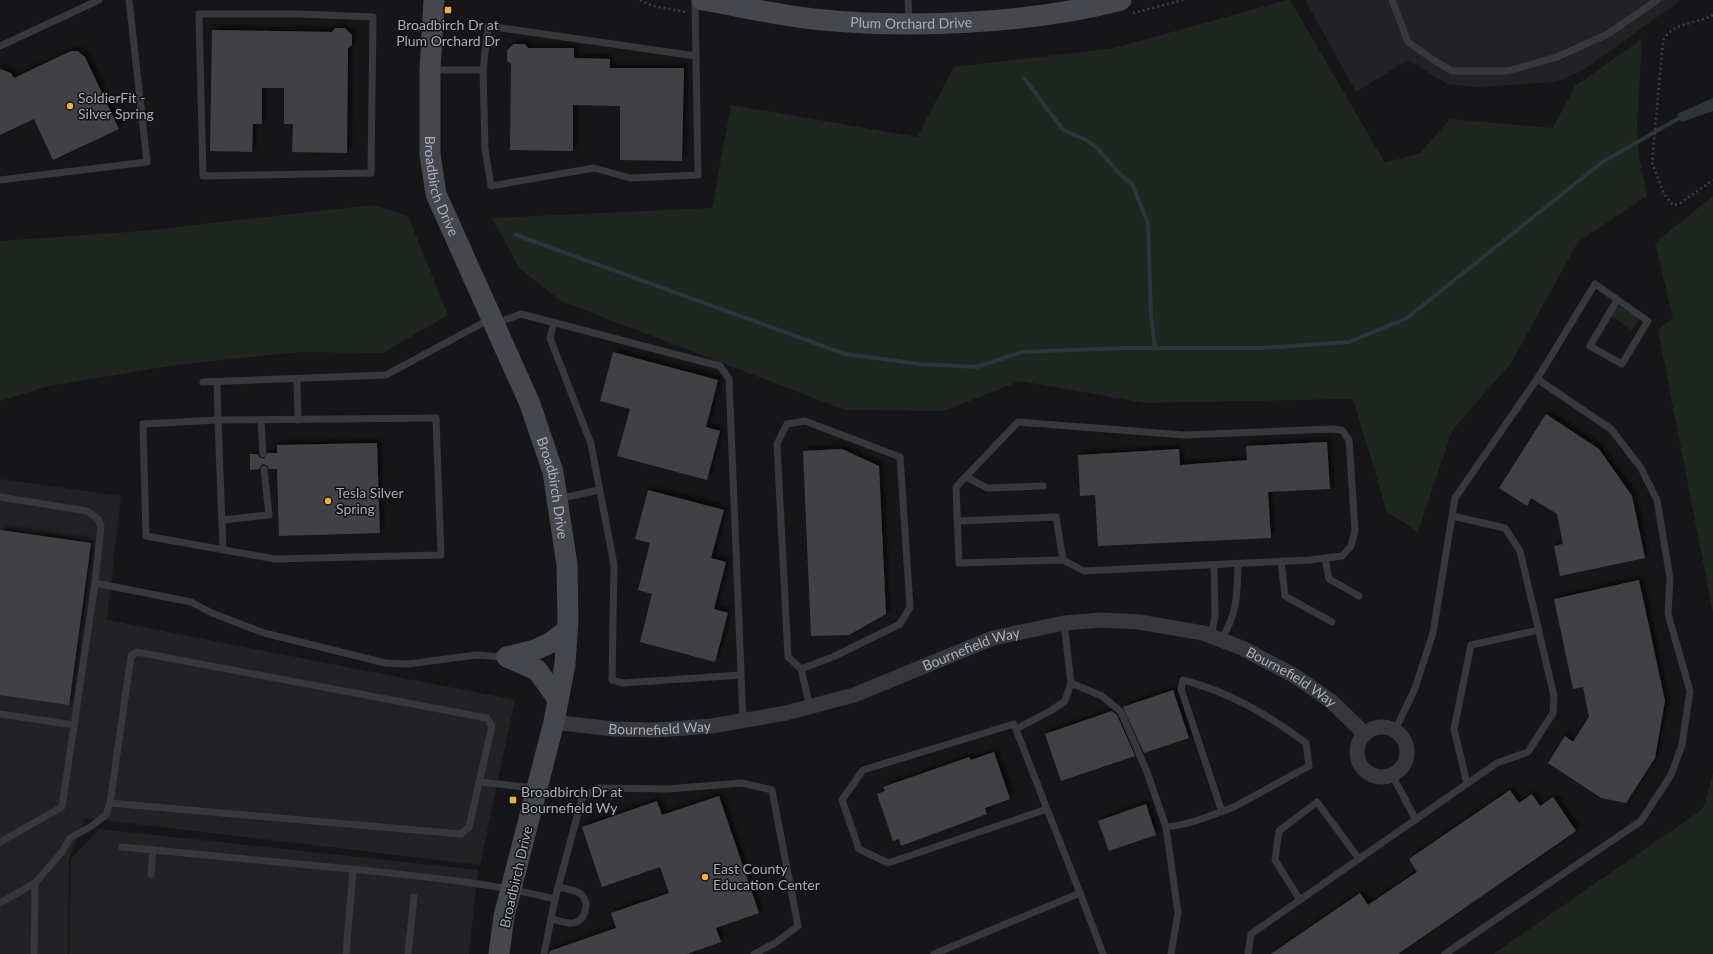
<svg xmlns="http://www.w3.org/2000/svg" width="1713" height="954" viewBox="0 0 1713 954" font-family="Lato,sans-serif">
<style>
.built{fill:#222225}
.green{fill:#1e261f}
.water{fill:#2c353c}
.lines{fill:none;stroke-linecap:round;stroke-linejoin:round}
.stream{stroke:#2c353c;stroke-width:4}
.building{fill:#404145;filter:url(#shadow)}
.path{stroke:#3d3f44;stroke-width:2.5;stroke-dasharray:2 3;stroke-linecap:butt}
.lane{stroke:#37383d;stroke-width:7}
.street{stroke:#37383d;stroke-width:15}
.secondary{stroke:#45474d;stroke-width:21}
.poi-dot{fill:#f2b134;stroke:#111113;stroke-width:1.5}
.labels{text-anchor:middle;stroke-width:3;stroke-linejoin:round;paint-order:stroke}
.street-label{font-size:14px;fill:#a8adb8;stroke:#111113}
.poi-label{font-size:14px;fill:#a8adb8;stroke:#111113;text-anchor:start}
</style>
<defs>
<filter id="shadow"><feDropShadow dx="3.5" dy="-3.5" stdDeviation="2" flood-color="#0009"/></filter>
</defs>
<rect width="100%" height="100%" fill="#161618"/>
<g class="built">
<path d="M1305 0H1681L1582 71 1556 82 1477 87 1447 84 1408 60 1356 92Z"/>
<path d="M0 479 121 496 107 620 515 700 480 865 85 818 69 859 68 954H0Z"/>
<path d="M99 829 478 870 469 954H69L71 859Z"/>
</g>
<g class="green">
<path d="M1287 0H1290L1385 163 1420 153 1450 119 1553 128 1575 86 1642 39 1637 123 1639 156 1647 196 1578 242 1511 363 1452 431 1418 532 1387 512 1353 399 1145 403 1020 381 944 411 845 410 561 301 520 269 492 218 712 208 731 105 917 137 954 67 1114 48Z"/>
<path d="M1713 196V613L1658 330 1673 318 1655 243Z"/>
<path d="M372 205 408 216 448 315 383 353 300 352 176 365 49 386 0 401V241L142 231Z"/>
<path d="M1617 305 1640 319 1632 330 1610 315Z"/>
<path d="M1713 774V954H1493L1703 809Z"/>
</g>
<path class="water" d="M1713 98V111L1682 122 1678 118 1677 114Z"/>
<g class="lines">
<g class="stream">
<path d="M1024 78 1063 130 1086 140 1097 148 1121 175 1132 184 1148 223 1151 315 1155 348"/>
<path d="M516 235 845 354 920 364 977 367 1022 352 1124 348H1264L1349 342 1407 318 1601 163 1681 117"/>
</g>
</g>
<g class="building">
<path d="M335 28H345L352 35V45L348 48 347 153 292 152 293 124H284V88H262V124H253L252 152 210 151 212 30 332 32Z"/>
<path d="M514 44H525L528 48H574V58L610 59V68H684L682 161 620 160V106L573 105V151L510 150 511 64 507 61V50Z"/>
<path d="M71 51H78L85 57 119 129 53 160 34 119 0 135V69L11 73 14 78Z"/>
<path d="M613 352 718 380 706 427 720 431 707 480 617 456 630 409 600 401Z"/>
<path d="M1546 414 1599 449 1632 496 1645 558 1560 576 1554 546 1563 544 1557 514 1531 498 1527 506 1499 488Z"/>
<path d="M1327 442 1330 489 1268 492 1271 538 1098 546 1095 495 1080 496 1078 455 1179 449 1180 465 1247 460 1246 446Z"/>
<path d="M377 443 380 533 279 536 277 469H269L268 466 264 464 261 465 259 469 250 470V454H258L259 457 264 459 268 453H277V445Z"/>
<path d="M842 449 879 466 886 614 849 635 811 636 803 451Z"/>
<path d="M648 490 724 510 711 558 726 562 714 609 728 613 715 662 640 642 652 594 638 590 650 543 635 539Z"/>
<path d="M0 530 91 543 69 705 0 695Z"/>
<path d="M1639 580 1665 701 1655 758 1626 803 1601 798 1548 763 1565 736 1573 742 1589 717 1583 687 1573 689 1554 599Z"/>
<path d="M1173 690 1189 738 1144 753 1123 707Z"/>
<path d="M1112 711 1117 715 1135 756 1061 781 1045 734Z"/>
<path d="M994 752 1010 799 985 808 987 814 901 846 899 839 893 841 877 794 885 791 883 787 969 757 971 760Z"/>
<path d="M1510 790 1519 803 1532 794 1540 806 1553 797 1576 831 1398 954H1271L1360 893 1368 905 1417 872 1409 859Z"/>
<path d="M719 796 759 913 716 928 721 942 687 954H549L550 951 616 928 611 913 669 893 660 867 602 887 582 827 657 801 662 815Z"/>
<path d="M1146 804 1156 835 1109 851 1098 821Z"/>
</g>
<g class="lines">
<g class="path">
<path d="M640 0 653 6 686 12"/>
<path d="M1133 13 1183 0"/>
<path d="M1713 15C1697 24 1672 22 1663 41L1652 163 1664 194 1673 205 1679 204 1713 180"/>
</g>
<g class="lane">
<path d="M908 0 909 22"/>
<path d="M1392 0 1408 42 1435 61 1452 71H1508L1557 57 1608 34 1657 0"/>
<path d="M199 14H300L373 17 371 173 203 176Z"/>
<path d="M0 46 99 0"/>
<path d="M431 70H483L485 149 491 186 594 168 630 178 698 175 695 0"/>
<path d="M483 70 488 26 696 56"/>
<path d="M0 180 147 162 129 0"/>
<path d="M554 322 550 338 591 444 614 565 612 680 623 683 741 675"/>
<path d="M497 323 521 314 720 366 729 379 743 721"/>
<path d="M297 379 298 420"/>
<path d="M1537 379 1595 284 1648 321 1622 364 1590 346 1617 300"/>
<path d="M203 382 386 375 490 319"/>
<path d="M217 382 218 420 143 424 146 536 275 559 441 555 436 418 218 420 223 550"/>
<path d="M261 420 263 454"/>
<path d="M1018 422 1184 435 1331 429 1342 430 1349 440 1355 531 1351 546 1342 556 1310 560 1084 571 1063 560 959 563 956 487Z"/>
<path d="M966 477 987 488 1043 486"/>
<path d="M0 497 87 511 98 519 101 526 95 583 62 807 0 842"/>
<path d="M558 499 599 490"/>
<path d="M222 520 269 515 264 469"/>
<path d="M958 521 1056 517 1063 560"/>
<path d="M1325 558 1329 579 1359 596"/>
<path d="M1281 561 1285 596 1332 622"/>
<path d="M95 583 191 602 212 613 264 633 385 663 408 664 476 655 506 657"/>
<path d="M1064 623 1071 683 1102 696 1121 712 1147 772 1166 827 1178 913 1171 954"/>
<path d="M1211 636 1215 616 1214 565"/>
<path d="M1221 640C1238 611 1237 597 1238 564"/>
<path d="M801 669 835 656 900 624 910 607 900 457 805 421 787 424 777 444 788 657 801 669 810 707"/>
<path d="M0 714 74 725"/>
<path d="M1016 729 1052 710 1065 701 1071 683"/>
<path d="M1395 730 1414 691 1433 633 1455 498 1537 379 1611 429 1641 468 1657 500 1670 578 1668 614 1690 691 1682 745 1671 775 1641 821 1445 954"/>
<path d="M1392 775 1416 820"/>
<path d="M479 782 535 788"/>
<path d="M1467 784 1454 729 1471 645 1539 630"/>
<path d="M1047 809 1014 724 863 770 842 800 859 849 888 863 1047 809 1080 893"/>
<path d="M1166 827C1190 825 1212 815 1234 807L1309 766 1306 743C1266 714 1232 693 1183 680L1181 689 1222 812"/>
<path d="M122 847C202 855 281 862 361 870 426 877 491 883 555 899L544 954"/>
<path d="M151 874 153 850"/>
<path d="M35 883 62 852 70 838 90 827 106 815 110 803 131 656 137 652 487 718 492 726 469 827 461 834 110 803"/>
<path d="M555 899 582 798 598 788 667 789 742 783 772 790 798 926 775 943 754 954"/>
<path d="M1300 900 1275 860 1279 831 1317 802 1359 859"/>
<path d="M0 903 35 883 34 954"/>
<path d="M551 919C558 920 566 924 573 923 585 921 590 904 582 895 576 889 566 889 558 887"/>
<path d="M346 954 353 870"/>
<path d="M408 954 414 897"/>
<path d="M934 954 1080 893 1103 954"/>
<path d="M1248 954 1251 934 1497 763 1528 752 1553 713 1554 696 1520 551 1505 528 1452 516"/>
</g>
<g class="street">
<path id="s1" d="M554 722 613 729 656 730 712 726 786 713 854 695 993 638 1064 623 1101 620 1139 622 1203 633 1242 648 1295 676 1331 701 1365 734"/>
<circle cx="1382" cy="752" r="25"/>
</g>
<g class="secondary">
<path id="s2" d="M434 0 430 70V154L436 194 530 404 553 472 567 565 568 620 565 664 554 722 504 916 499 954"/>
<path id="s3" d="M702 0C739 6 776 15 813 19 908 29 1029 24 1121 0"/>
<path d="M507 657 537 670 558 699"/>
<path d="M507 657 535 650 552 642 567 630"/>
</g>
</g>
<g class="poi-dot">
<rect x="444" y="6" width="8" height="8" rx="2"/>
<circle cx="70" cy="106" r="4"/>
<circle cx="328" cy="501" r="4"/>
<rect x="509" y="796" width="8" height="8" rx="2"/>
<circle cx="705" cy="877" r="4"/>
</g>
<g class="labels">
<g class="street-label">
<text dy="5" stroke="none"><textPath href="#s3" startOffset="211">Plum Orchard Drive</textPath></text>
<text dy="5" stroke="none"><textPath href="#s2" startOffset="188">Broadbirch Drive</textPath></text>
<text dy="5" stroke="none"><textPath href="#s2" startOffset="512">Broadbirch Drive</textPath></text>
<text dy="5" stroke="none"><textPath href="#s1" startOffset="430">Bournefield Way</textPath></text>
<text dy="5" stroke="none"><textPath href="#s1" startOffset="766">Bournefield Way</textPath></text>
<text dy="5" stroke="none"><textPath href="#s1" startOffset="106">Bournefield Way</textPath></text>
<text transform="translate(516 877) rotate(-77)" y="5">Broadbirch Drive</text>
</g>
<g class="poi-label">
<text x="448" y="30" text-anchor="middle">Broadbirch Dr at<tspan x="448" dy="16">Plum Orchard Dr</tspan></text>
<text x="78" y="103">SoldierFit -<tspan x="78" dy="16">Silver Spring</tspan></text>
<text x="336" y="498">Tesla Silver<tspan x="336" dy="16">Spring</tspan></text>
<text x="521" y="797">Broadbirch Dr at<tspan x="521" dy="16">Bournefield Wy</tspan></text>
<text x="713" y="874">East County<tspan x="713" dy="16">Education Center</tspan></text>
</g>
</g>
</svg>
